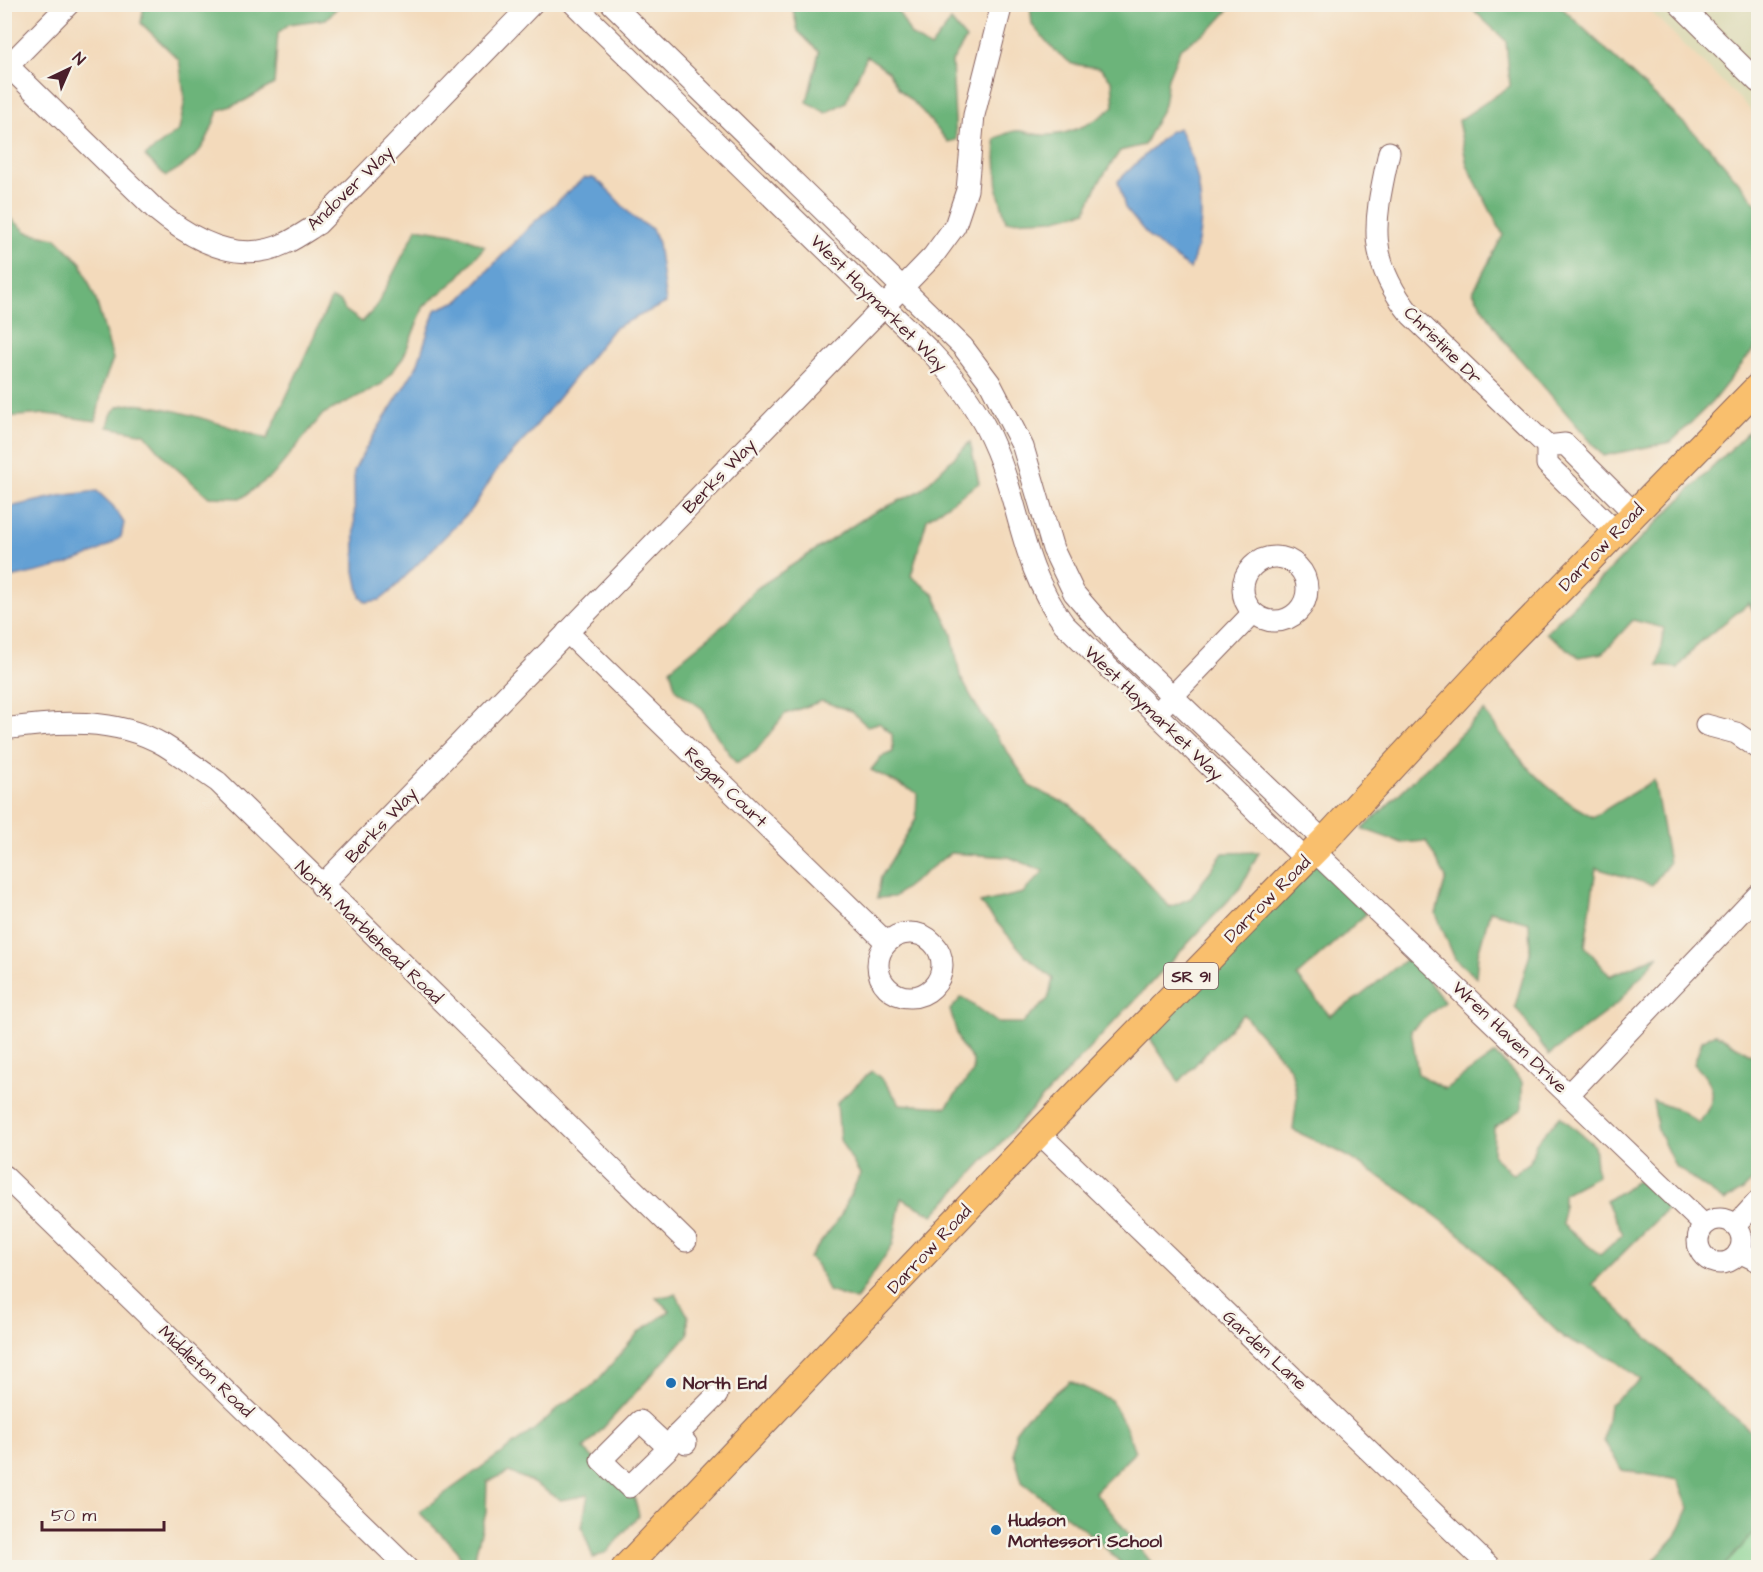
<svg xmlns="http://www.w3.org/2000/svg" width="1763" height="1572" viewBox="0 0 1763 1572" font-family="'Architects Daughter',sans-serif">
<style>
.built{fill:#dfddbb}
.green{fill:#85d290;stroke:#68785e;stroke-width:1.5}
.forest{fill:#6cb47a;stroke:#5b6a52;stroke-width:1.5}
.water{fill:#63a0d4;stroke:#566080;stroke-width:1.5}
.lines{fill:none;stroke-linecap:round;stroke-linejoin:round}
.minor-casing{stroke:#85605d;stroke-width:23}
.major-casing{stroke:#85605d;stroke-width:29}
.minor{stroke:#fff;stroke-width:21}
.major{stroke:#f9bf6d;stroke-width:27}
.poi-dot{fill:#1f6fb2;stroke:#f7f3e8;stroke-width:2}
.labels{text-anchor:middle;stroke-width:5;stroke-linejoin:round;paint-order:stroke}
.shield{fill:#f7f3e8;stroke:#7e5f64;stroke-width:1.5}
.shield-label{font-size:16px;font-weight:bold;fill:#4a1f2b}
.street-label{font-size:18px;fill:#4a1f2b;stroke:#f7f3e8}
.poi-label{font-size:18px;font-weight:bold;fill:#4a1f2b;stroke:#f7f3e8;text-anchor:start}
</style>
<rect width="100%" height="100%" fill="#f7f3e8"/>
<filter id="ink" filterUnits="userSpaceOnUse"><feTurbulence type="fractalNoise" baseFrequency=".0167" numOctaves="2"/><feDisplacementMap in="SourceGraphic" scale="12" xChannelSelector="R" yChannelSelector="G"/><feConvolveMatrix kernelMatrix="1 2 1 2 8 2 1 2 1" color-interpolation-filters="sRGB"/></filter>
<filter id="wash" filterUnits="userSpaceOnUse"><feTurbulence type="fractalNoise" baseFrequency=".008" numOctaves="4" result="noise"/><feDisplacementMap in="SourceGraphic" scale="24" xChannelSelector="R" yChannelSelector="G"/><feGaussianBlur stdDeviation="1.35" result="paint"/><feColorMatrix in="noise" values="0 0 0 0 0 0 0 0 0 0 0 0 0 0 0 0 0 1.4 0 .05"/><feComposite in="paint" operator="in"/></filter>
<g filter="url(#wash)">
<rect width="100%" height="100%" fill="#f3dabb"/>
<path class="built" d="M1660 5H1758V117L1652 13Z"/>
<path class="green" d="M1758 1501V1567H1694Z"/>
<g class="forest">
<path d="M144 5V4L340 5 326 19 289 24 278 33 274 84 244 101 218 111C205 147 201 157 166 176L145 156 179 130 185 100 179 60 141 23Z"/>
<path d="M792 5H895L911 35 930 48 951 21 966 39 952 62 956 140 948 142 922 111 899 89 888 71 867 56 846 102 826 113 807 102 819 52 798 31Z"/>
<path d="M1030 5H1233L1214 26 1180 49 1168 78 1164 105 1144 145 1120 151 1099 182 1086 211 1056 219 1006 221 998 192 995 139C1026 122 1022 137 1050 135 1072 134 1098 121 1114 106L1112 81 1100 68 1072 64 1054 50 1032 25Z"/>
<path d="M1468 5H1559L1709 147 1758 205V344L1712 402 1671 442 1603 456 1502 338 1473 292 1503 235 1467 165 1458 121 1510 86 1506 41Z"/>
<path d="M5 191 7 215 27 232 56 238 81 263 96 300 113 359 103 385 96 421 46 414 5 417V357L8 355Z"/>
<path d="M417 228 460 235 485 246 456 280 424 306 403 358 382 384 323 414 274 474 242 498 209 497 168 461 145 434 108 427C110 420 110 412 118 407 141 394 238 430 267 439L331 299 341 302 345 310 362 322 376 307Z"/>
<path d="M1758 422V620L1749 603 1699 643 1678 668 1658 666 1664 628 1633 620 1603 653 1579 657 1546 633Z"/>
<path d="M970 442 979 483 927 519 911 576 934 594 952 634 960 676 977 707 1031 787 1071 806 1115 847 1170 907 1191 898 1223 853 1259 852 1240 888 933 1215 901 1198 893 1244 856 1300 828 1291 817 1265 809 1258 840 1217 860 1174 840 1140 837 1103 872 1071 884 1081 900 1104 946 1107 973 1072V1060L960 1044 950 1010 962 997 998 1023H1023L1048 999 1053 979 1025 955 980 903 1023 893 1044 871 1009 857 950 853 894 897 877 898 881 877 916 819 917 793 871 770 881 757 893 752 892 734 879 723 867 726 851 711 822 701 785 714 756 751 736 763 710 726 703 709 676 690 670 669 726 623 754 590 869 515 920 491Z"/>
<path d="M1484 711C1519 759 1539 788 1593 817L1654 780 1669 863 1652 885 1596 868 1585 946 1610 976 1659 955 1618 1003 1549 1055 1515 1006 1530 953 1529 922 1490 911 1478 954 1476 977 1455 959 1436 914 1446 878 1426 841 1402 843 1363 829Z"/>
<path d="M1314 851 1366 914 1297 976 1330 1016 1359 997 1410 956 1444 1002 1411 1030 1418 1074 1445 1089 1495 1054 1522 1082V1109L1494 1128 1493 1156 1513 1174 1530 1162 1536 1143 1560 1116 1594 1145 1597 1176 1563 1194V1225L1600 1255 1623 1234 1606 1201 1637 1181 1671 1205 1592 1284 1708 1396 1758 1436V1529L1723 1567H1648L1676 1536 1689 1508 1678 1480 1622 1470 1604 1441 1609 1405 1641 1380 1614 1360 1564 1338 1517 1293 1470 1242 1407 1194 1342 1153 1293 1130 1297 1097 1291 1069 1243 1014 1179 1082 1142 1026Z"/>
<path d="M1715 1033 1758 1059V1175L1743 1190 1724 1201 1675 1166 1658 1131 1653 1101 1681 1111 1699 1123C1718 1097 1717 1087 1694 1064L1702 1041Z"/>
<path d="M676 1294 688 1316V1335L584 1449 634 1497 639 1515 607 1552 593 1558 582 1527 588 1495 561 1500 528 1480 509 1472 487 1482 486 1513 473 1563 467 1567H462L457 1550 419 1512 535 1429 563 1404 593 1386 638 1333 670 1311 656 1298Z"/>
<path d="M1070 1381 1111 1400 1126 1427 1135 1452 1095 1492 1151 1562 1158 1567H1125L1096 1539 1022 1482 1014 1454 1015 1432 1026 1417Z"/>
</g>
<g class="water">
<path d="M1179 128C1202 174 1209 220 1190 269L1150 238 1125 208 1118 181 1169 132Z"/>
<path d="M584 178H593L602 184 634 218 652 229 658 243 666 303 614 328 531 432 496 471 473 508 389 593 380 600 366 602 360 596 355 571 354 471 367 446 417 366 435 310 460 300 532 224Z"/>
<path d="M97 491 113 506 124 523 121 537C88 562 45 571 5 579V508L59 496Z"/>
</g>
</g>
<g filter="url(#ink)">
<g class="lines">
<g class="minor-casing">
<g id="minor">
<path d="M574 4 930 351C957 380 981 413 996 450 1022 513 1021 565 1064 624L1306 860"/>
<path d="M612 4 963 347 990 383 1023 447 1053 549 1074 593 1119 645 1324 841"/>
<path d="M1679 4 1758 82"/>
<path d="M4 62 156 210C192 240 239 266 286 243 297 238 308 230 318 224L532 4"/>
<path d="M4 70 69 4"/>
<path d="M1389 152C1375 219 1364 257 1411 315L1547 446"/>
<path d="M1616 532 1547 464V446L1565 444 1634 513"/>
<circle cx="1275" cy="589" r="32"/>
<path d="M567 632 886 942"/>
<path d="M1164 705 1253 613"/>
<path d="M1706 725 1736 733 1758 748"/>
<path d="M4 729C57 721 116 717 164 745 182 756 200 770 218 782L686 1241"/>
<path d="M1314 851 1704 1225"/>
<path d="M321 886 933 256 955 226 967 190 974 115 1002 4"/>
<circle cx="910" cy="965" r="32"/>
<path d="M1569 1094 1758 895"/>
<path d="M1039 1133 1491 1568"/>
<path d="M4 1176 408 1568"/>
<circle cx="1720" cy="1241" r="22"/>
<path d="M1736 1225 1758 1201"/>
<path d="M1739 1252 1758 1261"/>
<path d="M686 1443 677 1435 717 1395"/>
<path d="M669 1448 640 1421 601 1460 629 1487 669 1448 677 1435"/>
</g>
</g>
<g class="major-casing">
<path id="major" d="M625 1568 1039 1133 1324 841 1502 649 1758 387"/>
</g>
<use href="#minor" class="minor"/>
<use href="#major" class="major"/>
</g>
</g>
<g class="poi-dot">
<circle cx="671" cy="1383" r="6"/>
<circle cx="996" cy="1530" r="6"/>
</g>
<g class="labels">
<rect class="shield" x="1164" y="963" width="54" height="26" rx="4.5"/>
<g class="shield-label">
<text x="1191" y="982">SR 91</text>
</g>
<g class="street-label">
<text transform="translate(350 188) rotate(-44)" y="6">Andover Way</text>
<text transform="translate(879 303) rotate(45)" y="6">West Haymarket Way</text>
<text transform="translate(1443 345) rotate(45)" y="6">Christine Dr</text>
<text transform="translate(719 476) rotate(-46)" y="6">Berks Way</text>
<text transform="translate(1601 547) rotate(-46)" y="6">Darrow Road</text>
<text transform="translate(1154 713) rotate(44)" y="6">West Haymarket Way</text>
<text transform="translate(726 787) rotate(44)" y="6">Regan Court</text>
<text transform="translate(381 825) rotate(-47)" y="6">Berks Way</text>
<text transform="translate(1267 899) rotate(-45)" y="6">Darrow Road</text>
<text transform="translate(369 932) rotate(44)" y="6">North Marblehead Road</text>
<text transform="translate(1510 1037) rotate(44)" y="6">Wren Haven Drive</text>
<text transform="translate(929 1249) rotate(-47)" y="6">Darrow Road</text>
<text transform="translate(1265 1350) rotate(43)" y="6">Garden Lane</text>
<text transform="translate(206 1371) rotate(44)" y="6">Middleton Road</text>
</g>
<g class="poi-label">
<text x="683" y="1389">North End</text>
<text x="1008" y="1526">Hudson<tspan x="1008" dy="21">Montessori School</tspan></text>
</g>
</g>
<rect width="1763" height="1572" fill="none" stroke="#f7f3e8" stroke-width="24"/>
<g transform="translate(69 69) rotate(44)" stroke="#f7f3e8" stroke-width="4.5" paint-order="stroke">
<path d="M0-4.5L10 22L0 15L-10 22Z" fill="#4a1f2b"/>
<text y="-9" font-size="16" font-weight="bold" text-anchor="middle" fill="#4a1f2b">N</text>
</g>
<path d="M42 1521v9h122v-9" fill="none" stroke="#4a1f2b" stroke-width="3"/>
<text x="51" y="1521" font-size="18" fill="#4a1f2b" stroke="#f7f3e8" stroke-width="4.5" paint-order="stroke">50 m</text>
</svg>
